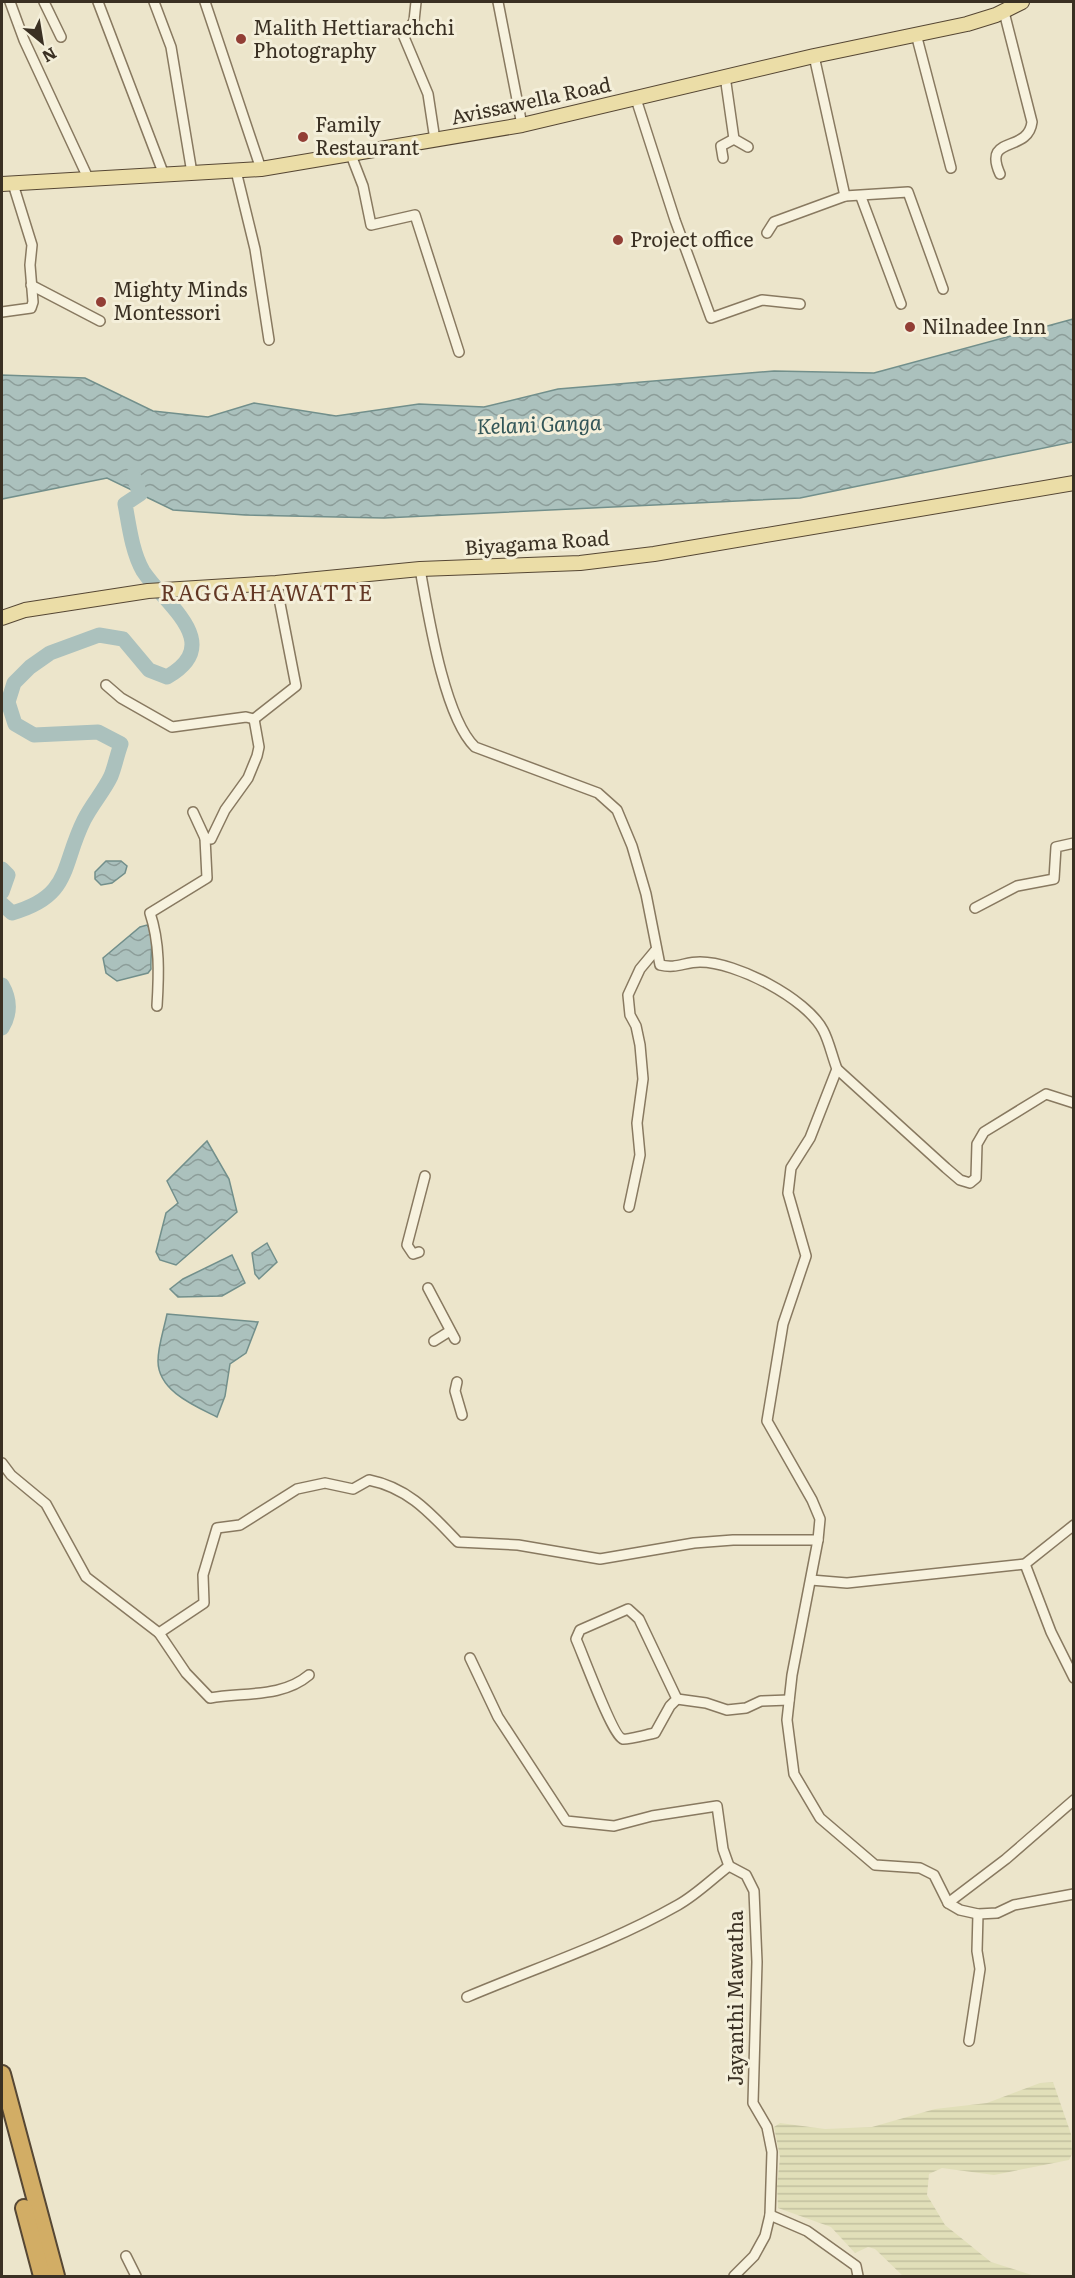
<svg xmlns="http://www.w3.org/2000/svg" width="1075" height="2278" viewBox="0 0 1075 2278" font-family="Literata,serif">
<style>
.farmland{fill:url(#farmland-rules)}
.water{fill:url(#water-waves);stroke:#728f8b;stroke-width:1.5}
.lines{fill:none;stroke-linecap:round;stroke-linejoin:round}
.river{stroke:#abc1bd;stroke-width:15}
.minor-casing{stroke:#887960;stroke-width:12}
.primary-casing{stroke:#564734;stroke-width:16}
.motorway-casing{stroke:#564734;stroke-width:20}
.minor{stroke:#f7f2de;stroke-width:9}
.primary{stroke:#ebdda7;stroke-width:14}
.motorway{stroke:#d2ad65;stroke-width:16}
.poi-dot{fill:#923e35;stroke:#f4efda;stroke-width:2}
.labels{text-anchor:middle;stroke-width:6;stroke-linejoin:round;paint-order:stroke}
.poi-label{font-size:20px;fill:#3a3023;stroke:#f4efda;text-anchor:start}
.street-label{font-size:20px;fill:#3a3023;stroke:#f4efda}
.water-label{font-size:21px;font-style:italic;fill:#335658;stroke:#f4efda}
.quarter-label{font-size:22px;letter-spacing:1.5px;fill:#633825;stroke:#f4efda}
</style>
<defs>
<pattern id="farmland-rules" width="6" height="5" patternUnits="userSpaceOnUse" patternTransform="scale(1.5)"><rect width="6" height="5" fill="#e1dfb9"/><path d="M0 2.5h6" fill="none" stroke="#c2c09f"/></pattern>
<pattern id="water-waves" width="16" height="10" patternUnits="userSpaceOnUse" patternTransform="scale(1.5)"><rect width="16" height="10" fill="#abc1bd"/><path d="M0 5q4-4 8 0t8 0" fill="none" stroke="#8c9d99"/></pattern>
</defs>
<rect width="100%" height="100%" fill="#ece5cb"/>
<path class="farmland" d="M1053 2082 1071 2134 1072 2154 1069 2160 994 2175 942 2168 929 2174 927 2195 945 2225 991 2262 1035 2276H903L875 2249 868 2247 855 2253 831 2227 778 2208 777 2186 780 2157 774 2127 780 2123 825 2129 872 2127 935 2109 987 2103 1040 2083Z"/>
<g class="water">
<path d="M1073 319V442L800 498 384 518 245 515 173 510 107 478 2 499V375L85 378 153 411 208 417 254 403 336 416 419 404 484 407 558 389 774 371 874 373Z"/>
<path d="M106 861H121L127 866 125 873 112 883 101 885 95 879V872Z"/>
<path d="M147 925C155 933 150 957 151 969L148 973 117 981 106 973 103 958 140 927Z"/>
<path d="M207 1141 229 1179 237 1212 176 1265 160 1260 156 1252 166 1213 178 1203 167 1181Z"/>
<path d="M267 1243 277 1262 259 1279 255 1274 252 1253Z"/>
<path d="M232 1255 245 1283 222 1296 178 1297 170 1289 183 1279Z"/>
<path d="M167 1314 258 1322 246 1353 230 1364 225 1396 217 1417C195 1406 158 1391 158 1361 158 1346 164 1329 167 1314Z"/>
</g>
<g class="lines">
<g class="river">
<path d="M2 869 8 875 2 892"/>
<path d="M2 904 12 913C72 896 61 866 84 820 92 804 104 791 111 776 115 766 117 755 121 744L98 732 34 735 15 724 8 702 14 683 30 667 50 653 99 635 123 639 149 670 167 677C226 643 165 605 143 571 132 552 129 525 125 504L140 494 133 475"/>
<path d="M2 985C10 999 11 1013 2 1028"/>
</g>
<g class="minor-casing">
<g id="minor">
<path d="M10 2 24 40 89 180"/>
<path d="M44 2 61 37"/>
<path d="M98 2 164 175"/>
<path d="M154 2 171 47 192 173"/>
<path d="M205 2 261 169"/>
<path d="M416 2 414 21 404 37 428 94 435 140"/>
<path d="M498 2 522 125"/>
<path d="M916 34 951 168"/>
<path d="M814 56 845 196"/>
<path d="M725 76 734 139 748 147"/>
<path d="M636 99 675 220 711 318 762 300 800 304"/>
<path d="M351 155 363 186 371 225 415 215 459 352"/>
<path d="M723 158 721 146 734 139"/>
<path d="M236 171 255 249 269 340"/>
<path d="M1000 174C982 134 1028 154 1032 122L1004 12"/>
<path d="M861 197 901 304"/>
<path d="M767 233 774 222 845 196 908 192 943 289"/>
<path d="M31 285 100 321"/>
<path d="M2 312 31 308 33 302 30 265 32 245 13 184"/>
<path d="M420 569C428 613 444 717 475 747L598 793 617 810 632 846 646 894 660 965C677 969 684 962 700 962 736 962 806 998 823 1030 829 1041 832 1056 837 1069L810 1138 791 1168 788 1193 806 1256 783 1324 767 1421 812 1500 820 1519 818 1540 792 1675 787 1720 794 1774 820 1818 875 1865 920 1868 934 1875 948 1903 960 1910 978 1914 997 1913 1014 1905 1074 1894"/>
<path d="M106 685 121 698 172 727 246 717 254 719"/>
<path d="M254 719 296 686 276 583"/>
<path d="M193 812 205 838 211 839 225 810 248 778 257 756 259 747 254 719"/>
<path d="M975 908 1017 886 1054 879 1056 847 1074 843"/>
<path d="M157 1006C159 974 160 943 150 913L207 878 205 838"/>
<path d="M837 1069 946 1168 960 1180 970 1183 976 1178 977 1144 984 1132 1046 1094 1074 1103"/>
<path d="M629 1207 640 1155 637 1123 643 1079 640 1045 636 1026 630 1015 628 995 640 969 655 951"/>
<path d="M419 1252 413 1254 407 1245 425 1176"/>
<path d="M428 1288 455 1339"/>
<path d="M434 1341 450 1331"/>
<path d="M457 1382 455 1391 462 1415"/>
<path d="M2 1463 11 1475 46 1504 86 1577 159 1633 204 1603 203 1575 217 1528 240 1525 297 1489 325 1483 353 1489 369 1480C409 1488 431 1514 458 1542L518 1545 600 1559 694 1543 733 1540H818"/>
<path d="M1025 1564 1051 1632 1074 1678"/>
<path d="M811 1580 847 1583 1025 1564 1074 1525"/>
<path d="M628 1609 639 1619 677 1699 670 1706 655 1733C649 1734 627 1740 623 1739 613 1737 582 1652 576 1639L580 1630Z"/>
<path d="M159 1633 186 1673 210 1698C243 1692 282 1698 309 1675"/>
<path d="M470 1658 498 1717 566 1821 614 1826 652 1816 717 1806 723 1849 729 1866"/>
<path d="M677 1699 706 1703 727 1710 746 1708 761 1701 789 1700"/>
<path d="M948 1903 1006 1859 1074 1800"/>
<path d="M467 1997C538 1967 611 1943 678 1905 696 1895 712 1879 729 1866L746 1875 754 1891 757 1962 753 2103 767 2127 772 2152 770 2215 765 2236 754 2256 734 2276"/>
<path d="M969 2041 980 1969 977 1951 978 1914"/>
<path d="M770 2215 807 2231 856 2266 858 2276"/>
<path d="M126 2256 136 2276"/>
</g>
</g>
<g class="primary-casing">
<g id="primary">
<path d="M2 184 261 169 522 125 814 56 967 24 996 15 1022 2"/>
<path d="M2 618 25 610 148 591 276 583 420 569 580 563 654 554 1074 483"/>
</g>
</g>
<g class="motorway-casing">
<g id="motorway">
<path d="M2 2074 56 2276"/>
<path d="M24 2208 42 2276"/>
</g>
</g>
<use href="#minor" class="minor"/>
<use href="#primary" class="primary"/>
<use href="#motorway" class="motorway"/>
</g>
<g class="poi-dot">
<circle cx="241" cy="39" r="6"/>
<circle cx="303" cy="137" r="6"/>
<circle cx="618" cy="240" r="6"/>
<circle cx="101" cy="302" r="6"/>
<circle cx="910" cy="327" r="6"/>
</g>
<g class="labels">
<g class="poi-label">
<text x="253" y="35">Malith Hettiarachchi<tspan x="253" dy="23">Photography</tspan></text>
<text x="315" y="132">Family<tspan x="315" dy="23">Restaurant</tspan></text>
<text x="630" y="247">Project office</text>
<text x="113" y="297">Mighty Minds<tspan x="113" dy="23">Montessori</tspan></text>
<text x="922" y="334">Nilnadee Inn</text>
</g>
<g class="street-label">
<text transform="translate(531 101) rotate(-12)" y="7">Avissawella Road</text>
<text transform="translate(537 543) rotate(-4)" y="7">Biyagama Road</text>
<text transform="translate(736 1998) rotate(-90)" y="7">Jayanthi Mawatha</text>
</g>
<g class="water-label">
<text transform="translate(539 425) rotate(-2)" y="7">Kelani Ganga</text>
</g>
<g class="quarter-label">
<text x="267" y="601">RAGGAHAWATTE</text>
</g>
</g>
<rect width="1075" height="2278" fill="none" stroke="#3a3023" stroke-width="6"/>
<g transform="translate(42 42) rotate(150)" stroke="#f4efda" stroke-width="4.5" paint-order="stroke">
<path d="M0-4.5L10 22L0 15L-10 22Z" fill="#3a3023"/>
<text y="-9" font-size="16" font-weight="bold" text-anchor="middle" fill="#3a3023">N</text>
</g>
</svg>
